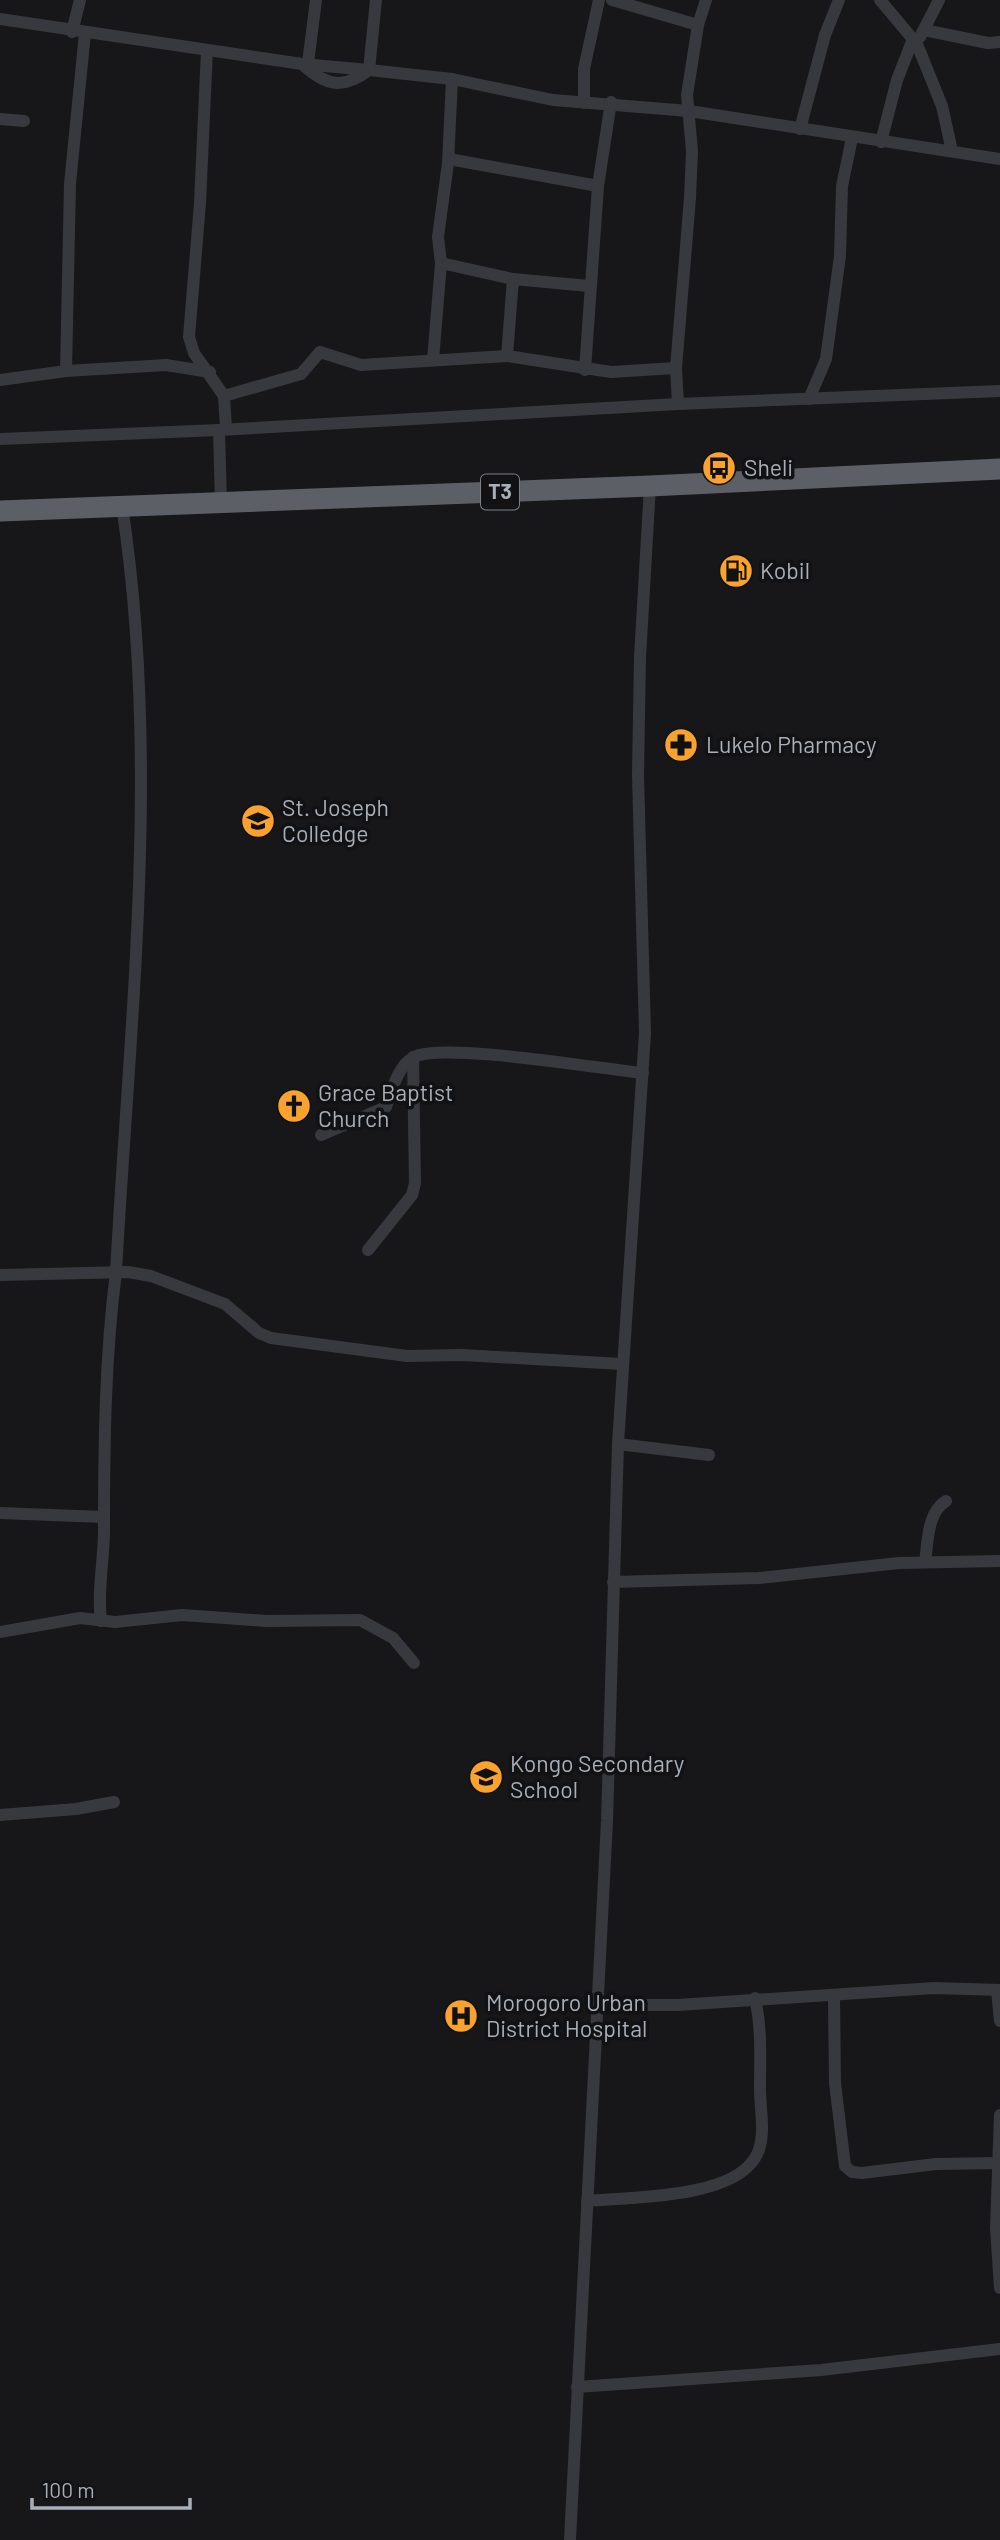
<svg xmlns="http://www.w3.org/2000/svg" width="1000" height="2540" viewBox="0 0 1000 2540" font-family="Barlow,sans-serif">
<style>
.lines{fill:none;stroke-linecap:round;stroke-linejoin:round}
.minor{stroke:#38393e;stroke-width:12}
.trunk{stroke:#5c6066;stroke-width:21}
.labels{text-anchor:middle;stroke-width:7;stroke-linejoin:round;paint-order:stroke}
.shield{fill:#121214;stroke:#7b8088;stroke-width:2}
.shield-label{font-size:21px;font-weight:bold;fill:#a8afb9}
.poi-label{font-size:23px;fill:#a8afb9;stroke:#121214;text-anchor:start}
</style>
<rect width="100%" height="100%" fill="#171719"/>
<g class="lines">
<g class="minor">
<path d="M612 0 698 25"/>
<path d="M880 0 917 44 942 106 952 151"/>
<path d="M0 19 302 64C326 86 343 90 369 70L452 79 553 100 689 111 1000 159"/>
<path d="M924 30 988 43 1000 42"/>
<path d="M72 32 80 0"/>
<path d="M920 37 939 0"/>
<path d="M207 50 200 203 189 337 194 353 224 396 226 428"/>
<path d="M308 63 316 0"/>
<path d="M302 64 369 70 376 0"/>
<path d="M584 103V69L599 0"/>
<path d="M0 119 24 121"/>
<path d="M800 129 825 35 839 0"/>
<path d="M881 142 897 80 913 39"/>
<path d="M449 159 598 186"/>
<path d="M441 263 513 279 589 286"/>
<path d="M507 356 513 279"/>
<path d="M433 360 441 263 438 237 448 163 452 79"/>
<path d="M585 370 598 186 611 102"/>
<path d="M66 371 70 184 85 33"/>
<path d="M0 380 66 371 166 365 210 372"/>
<path d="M224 396 301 374 320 352 361 365 507 356 611 372 676 368"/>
<path d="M809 399 826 359 840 256 842 186 852 138"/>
<path d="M678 404 676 368 690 198 692 151 687 95 698 25 706 0"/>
<path d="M219 430 221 504"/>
<path d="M0 439 219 430 678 404 1000 391"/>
<path d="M321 1135 386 1107C392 1090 398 1065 414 1057 444 1042 601 1069 643 1073"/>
<path d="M368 1250 412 1195 415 1183 413 1057"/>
<path d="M0 1275 128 1272 151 1276 225 1304 259 1333 271 1338 407 1356 462 1355 622 1364"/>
<path d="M618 1444 709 1455"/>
<path d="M0 1513 103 1517"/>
<path d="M925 1562C928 1543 927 1512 946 1501"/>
<path d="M613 1582 759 1578 899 1563 1000 1561"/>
<path d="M101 1621C97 1590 104 1561 104 1530 104 1444 105 1358 116 1272 130 1017 161 760 122 506"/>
<path d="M0 1632 80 1618 115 1622 182 1615 267 1621 360 1620 393 1638 414 1663"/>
<path d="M0 1815 76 1809 114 1802"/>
<path d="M997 1990 1000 2021"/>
<path d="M834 1997 835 2083 845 2166 852 2172 862 2173 936 2164 1000 2163"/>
<path d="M598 2005H678L934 1988 1000 1990"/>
<path d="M1000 2115 996 2228 1000 2288"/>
<path d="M587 2201C630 2197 730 2199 755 2158 767 2139 760 2111 760 2089 760 2058 762 2029 755 1998"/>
<path d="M577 2387 821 2370 1000 2349"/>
<path d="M570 2540 607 1821 618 1444 645 1033 638 775 640 657 650 486"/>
</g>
<path class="trunk" d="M0 511 650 486 1000 469"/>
</g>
<defs>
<g id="bus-disc" transform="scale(1.75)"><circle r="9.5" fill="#f9a22f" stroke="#121214"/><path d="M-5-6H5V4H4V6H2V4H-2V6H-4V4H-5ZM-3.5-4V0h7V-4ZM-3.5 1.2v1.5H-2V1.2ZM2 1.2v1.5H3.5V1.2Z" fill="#111"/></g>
<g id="fuel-disc" transform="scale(1.75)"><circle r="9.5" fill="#f9a22f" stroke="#121214"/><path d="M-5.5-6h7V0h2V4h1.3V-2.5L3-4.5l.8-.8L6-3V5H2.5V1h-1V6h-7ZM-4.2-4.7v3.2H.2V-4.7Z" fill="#111"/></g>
<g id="pharmacy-disc" transform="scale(1.75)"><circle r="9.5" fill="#f9a22f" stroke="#121214"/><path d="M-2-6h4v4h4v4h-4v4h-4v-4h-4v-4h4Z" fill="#111"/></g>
<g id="university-disc" transform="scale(1.75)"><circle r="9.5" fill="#f9a22f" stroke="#121214"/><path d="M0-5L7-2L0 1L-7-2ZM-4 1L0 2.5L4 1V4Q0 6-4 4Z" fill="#111"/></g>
<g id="church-disc" transform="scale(1.75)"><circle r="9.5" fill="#f9a22f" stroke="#121214"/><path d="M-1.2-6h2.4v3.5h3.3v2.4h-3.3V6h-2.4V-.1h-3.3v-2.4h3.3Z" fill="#111"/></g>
<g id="school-disc" transform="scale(1.75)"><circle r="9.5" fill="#f9a22f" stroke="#121214"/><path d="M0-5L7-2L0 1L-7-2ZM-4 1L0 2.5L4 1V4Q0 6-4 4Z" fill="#111"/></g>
<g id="hospital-disc" transform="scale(1.75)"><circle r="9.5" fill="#f9a22f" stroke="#121214"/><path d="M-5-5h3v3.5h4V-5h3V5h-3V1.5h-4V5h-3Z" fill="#111"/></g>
</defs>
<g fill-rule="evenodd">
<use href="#bus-disc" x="719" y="468"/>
<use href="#fuel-disc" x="736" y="571"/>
<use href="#pharmacy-disc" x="681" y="745"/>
<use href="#university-disc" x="258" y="821"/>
<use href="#church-disc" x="294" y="1106"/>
<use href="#school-disc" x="486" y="1777"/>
<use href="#hospital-disc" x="461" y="2016"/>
</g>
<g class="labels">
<rect class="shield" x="481" y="474.5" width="38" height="35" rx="5"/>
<g class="shield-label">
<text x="500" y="499">T3</text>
</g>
<g class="poi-label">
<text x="744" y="476">Sheli</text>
<text x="760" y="579">Kobil</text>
<text x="706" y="753">Lukelo Pharmacy</text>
<text x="282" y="816">St. Joseph<tspan x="282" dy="26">Colledge</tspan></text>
<text x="318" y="1101">Grace Baptist<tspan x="318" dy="26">Church</tspan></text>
<text x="510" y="1772">Kongo Secondary<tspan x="510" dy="26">School</tspan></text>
<text x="486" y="2011">Morogoro Urban<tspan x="486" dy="26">District Hospital</tspan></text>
</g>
</g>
<path d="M32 2498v10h158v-10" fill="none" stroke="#a8afb9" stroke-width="3.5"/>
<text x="42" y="2498" font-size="21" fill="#a8afb9" stroke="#121214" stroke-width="5" paint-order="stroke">100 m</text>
</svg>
